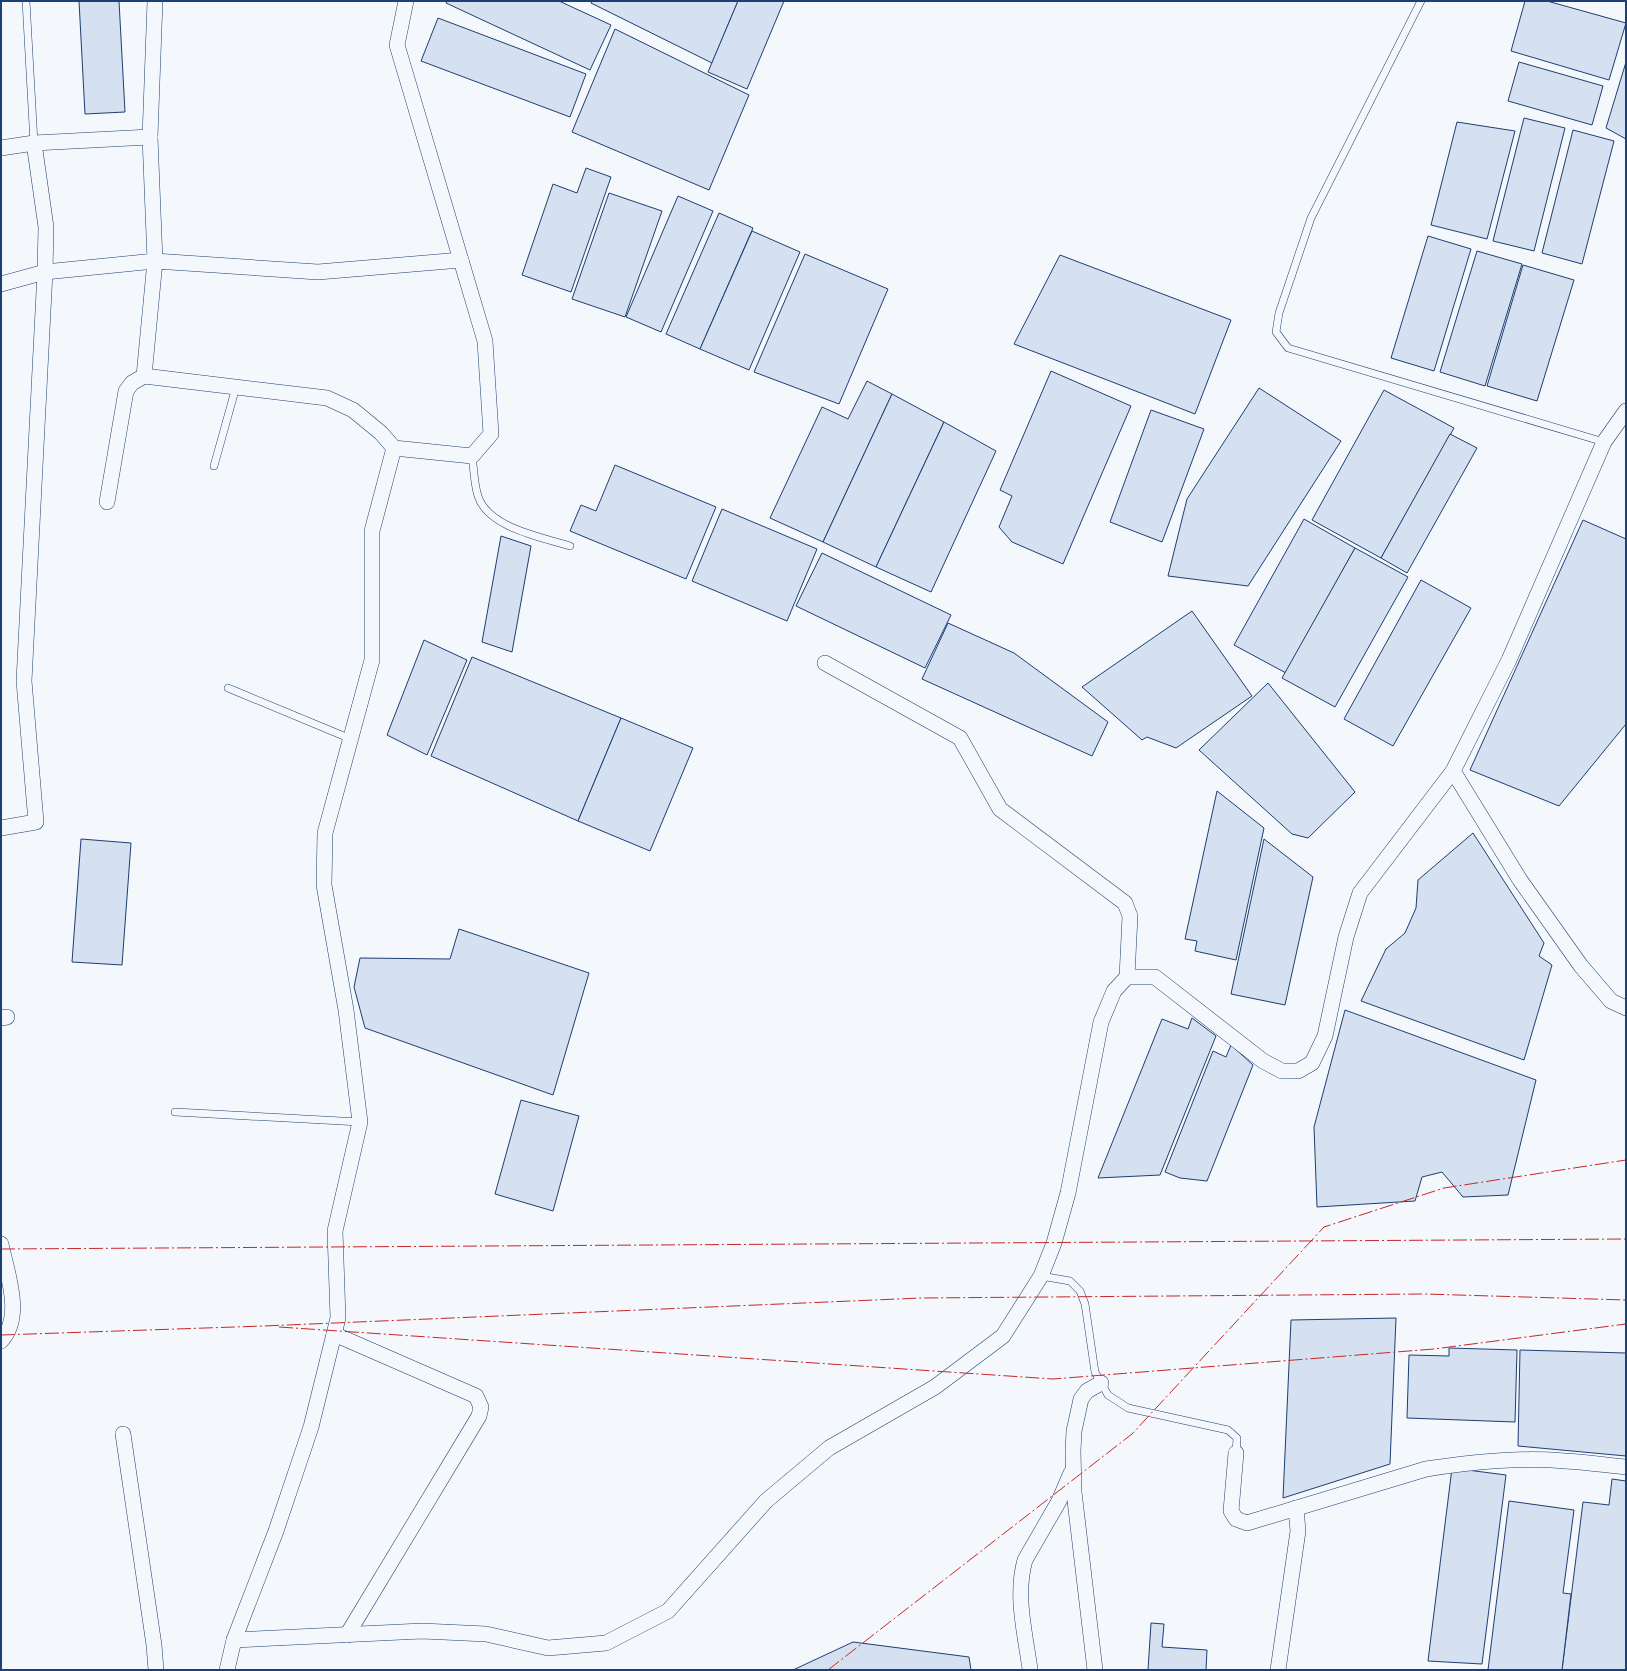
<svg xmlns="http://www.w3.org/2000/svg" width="1627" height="1671" viewBox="0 0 1627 1671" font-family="Overpass,sans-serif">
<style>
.building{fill:#d5e0f0;stroke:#1d3f73}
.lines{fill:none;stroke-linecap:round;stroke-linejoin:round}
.service-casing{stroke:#1d3f73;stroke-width:8}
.minor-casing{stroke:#1d3f73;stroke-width:16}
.service{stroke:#f4f7fb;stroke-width:7}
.minor{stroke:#f4f7fb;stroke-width:15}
.power{stroke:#c62828;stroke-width:1;stroke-dasharray:14 3 2 3;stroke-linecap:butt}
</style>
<rect width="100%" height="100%" fill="#f4f7fb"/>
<g class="building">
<path d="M79 1H119L125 112 85 114Z"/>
<path d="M447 1H559L611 25 590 70 446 3Z"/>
<path d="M592 1H738L712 63 591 3Z"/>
<path d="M738 1H784L747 89 708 72Z"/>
<path d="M1525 1H1547L1626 23 1609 80 1511 51Z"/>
<path d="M438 18 586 74 570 117 421 61Z"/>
<path d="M615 29 749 95 709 190 572 132Z"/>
<path d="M1519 62 1603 86 1592 125 1508 101Z"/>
<path d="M1626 62V139L1606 128Z"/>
<path d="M1524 118 1565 128 1534 251 1493 241Z"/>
<path d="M1457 122 1515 131 1487 239 1431 225Z"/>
<path d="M1573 130 1614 141 1582 264 1542 253Z"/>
<path d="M586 168 611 177 571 292 522 275 553 184 577 193Z"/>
<path d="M609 193 662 211 625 317 572 299Z"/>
<path d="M678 196 713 211 661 332 626 317Z"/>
<path d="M719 213 753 228 700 349 666 334Z"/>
<path d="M752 231 800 252 749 370 700 349Z"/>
<path d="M1428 236 1471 249 1434 371 1391 358Z"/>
<path d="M1477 251 1522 264 1485 386 1440 372Z"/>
<path d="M805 254 888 289 839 404 754 372Z"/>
<path d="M1060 255 1231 320 1195 414 1014 344Z"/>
<path d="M1523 265 1574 280 1537 401 1487 386Z"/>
<path d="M1051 371 1131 406 1063 564 1012 542 999 527 1012 496 1000 490Z"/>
<path d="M867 381 892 394 823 542 770 518 822 407 848 419Z"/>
<path d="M1259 388 1341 441 1248 586 1168 576 1187 499Z"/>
<path d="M1384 390 1454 428 1381 558 1312 520Z"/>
<path d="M892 394 944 422 876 567 823 542Z"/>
<path d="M1151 410 1204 429 1162 542 1110 522Z"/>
<path d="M944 422 996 451 931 592 876 567Z"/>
<path d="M1450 434 1477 448 1407 573 1381 558Z"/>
<path d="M615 465 716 507 686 579 570 531 581 505 596 511Z"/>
<path d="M722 509 817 549 787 621 692 581Z"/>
<path d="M1304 519 1355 548 1286 673 1234 645Z"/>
<path d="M1583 520 1626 539V724L1559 806 1470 770Z"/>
<path d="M501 536 531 546 512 652 482 642Z"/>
<path d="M1355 548 1408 577 1335 707 1282 678Z"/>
<path d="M822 553 951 615 925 668 796 606Z"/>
<path d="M1421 580 1471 608 1393 746 1344 719Z"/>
<path d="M1192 611 1252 696 1176 748 1147 737 1142 740 1082 687Z"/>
<path d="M948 623 1014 653 1108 722 1092 756 922 679Z"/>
<path d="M424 640 467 660 427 755 387 735Z"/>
<path d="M472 657 621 718 578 821 431 756Z"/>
<path d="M1268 683 1355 792 1308 838 1292 834 1199 750Z"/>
<path d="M621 718 693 748 650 851 578 821Z"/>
<path d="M1217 791 1264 828 1236 960 1195 951 1197 941 1185 939Z"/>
<path d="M1473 833 1544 943 1539 956 1552 965 1524 1060 1361 1001 1386 949 1405 933 1416 908 1418 880Z"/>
<path d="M81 839 131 843 122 965 72 962Z"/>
<path d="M1264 839 1313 877 1285 1005 1231 994Z"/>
<path d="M459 929 589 973 553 1095 365 1028 354 987 360 958 450 959Z"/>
<path d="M1345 1010 1536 1080 1508 1195 1463 1197 1442 1172 1422 1177 1415 1201 1317 1207 1314 1127Z"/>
<path d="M1192 1018 1216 1036 1160 1175 1098 1178 1162 1019 1188 1029Z"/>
<path d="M1231 1045 1253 1065 1207 1181 1180 1178 1165 1172 1213 1051 1226 1057Z"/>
<path d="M521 1100 579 1116 553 1211 495 1194Z"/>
<path d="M1396 1318 1390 1464 1283 1498 1291 1320Z"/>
<path d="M1449 1348 1517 1350 1515 1422 1407 1418 1409 1355 1449 1356Z"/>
<path d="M1520 1350 1626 1353V1456L1518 1446Z"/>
<path d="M1452 1468 1506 1475 1482 1664 1428 1661Z"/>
<path d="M1612 1479 1626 1481V1670H1562L1583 1502 1609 1505Z"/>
<path d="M1509 1501 1574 1510 1563 1593 1571 1594 1562 1670H1488Z"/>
<path d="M1151 1623 1164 1624 1162 1647 1207 1650 1206 1670H1148Z"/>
<path d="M853 1642 969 1657 971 1670H793Z"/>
</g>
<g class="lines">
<g class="service-casing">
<g id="service">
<path d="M26 1 34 143"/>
<path d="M1421 1 1311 218 1279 313 1276 332 1288 348 1604 442"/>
<path d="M472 456C474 469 474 484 478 496 488 528 542 537 570 546"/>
<path d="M214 466 236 387"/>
<path d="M228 688 351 739"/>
<path d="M175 1112 360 1122"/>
<path d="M1041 1276 1070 1281 1080 1291 1085 1304 1095 1372 1108 1395 1128 1408 1228 1430 1237 1438 1236 1453"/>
</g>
</g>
<g class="minor-casing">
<g id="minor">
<path d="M34 143 46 227 45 272 155 261 150 137 155 1"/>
<path d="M1 148 34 143 150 137"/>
<path d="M1 284 45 272 24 681 36 822 1 828"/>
<path d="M1626 411 1604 442 1509 660 1453 771 1520 880 1581 966 1611 1001 1626 1008"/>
<path d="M394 448 381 433 353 410 327 398 144 376 155 261 318 272 461 260"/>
<path d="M107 502 126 391 132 383 144 376"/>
<path d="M825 663 960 738 1000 809 1125 903 1130 916 1127 977"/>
<path d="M1 1018 7 1017"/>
<path d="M1 1244C7 1273 24 1317 1 1341"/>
<path d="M334 1334 476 1396 481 1407 479 1416 347 1635"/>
<path d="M123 1434 154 1645 156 1670"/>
<path d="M1236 1453 1231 1511 1236 1519 1247 1523 1426 1469C1472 1462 1518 1457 1565 1461 1585 1462 1606 1465 1626 1467"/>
<path d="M234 1640 422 1631 486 1634 548 1648 606 1643 668 1611 766 1501 829 1448 935 1387 1003 1336 1041 1276 1054 1243 1068 1193 1101 1022 1114 991 1127 977H1155L1263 1061 1282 1071H1298L1312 1063 1325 1036 1346 937 1360 893 1453 771"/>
<path d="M1030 1669C1025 1633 1015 1595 1025 1560L1059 1501 1071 1473"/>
<path d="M227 1670 234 1640 276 1531 311 1427 338 1318 335 1231 360 1122 346 1010 324 885 325 833 372 660V531L394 448 472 456 491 434 485 341 397 45 406 1"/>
<path d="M1095 1670 1074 1492 1073 1451 1074 1431 1081 1399 1087 1391 1101 1383"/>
<path d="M1278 1670 1298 1531 1296 1508"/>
</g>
</g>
<use href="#service" class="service"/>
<use href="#minor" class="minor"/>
<g class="power">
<path d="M1 1249 1626 1239"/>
<path d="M279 1327 1053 1379 1434 1349 1626 1324"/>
<path d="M1 1335 264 1326 921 1298 1424 1294 1626 1300"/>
<path d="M828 1670 1132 1434 1324 1227 1444 1188 1626 1160"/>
</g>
</g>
<rect width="1627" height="1671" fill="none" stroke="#1d3f73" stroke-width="4"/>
</svg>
